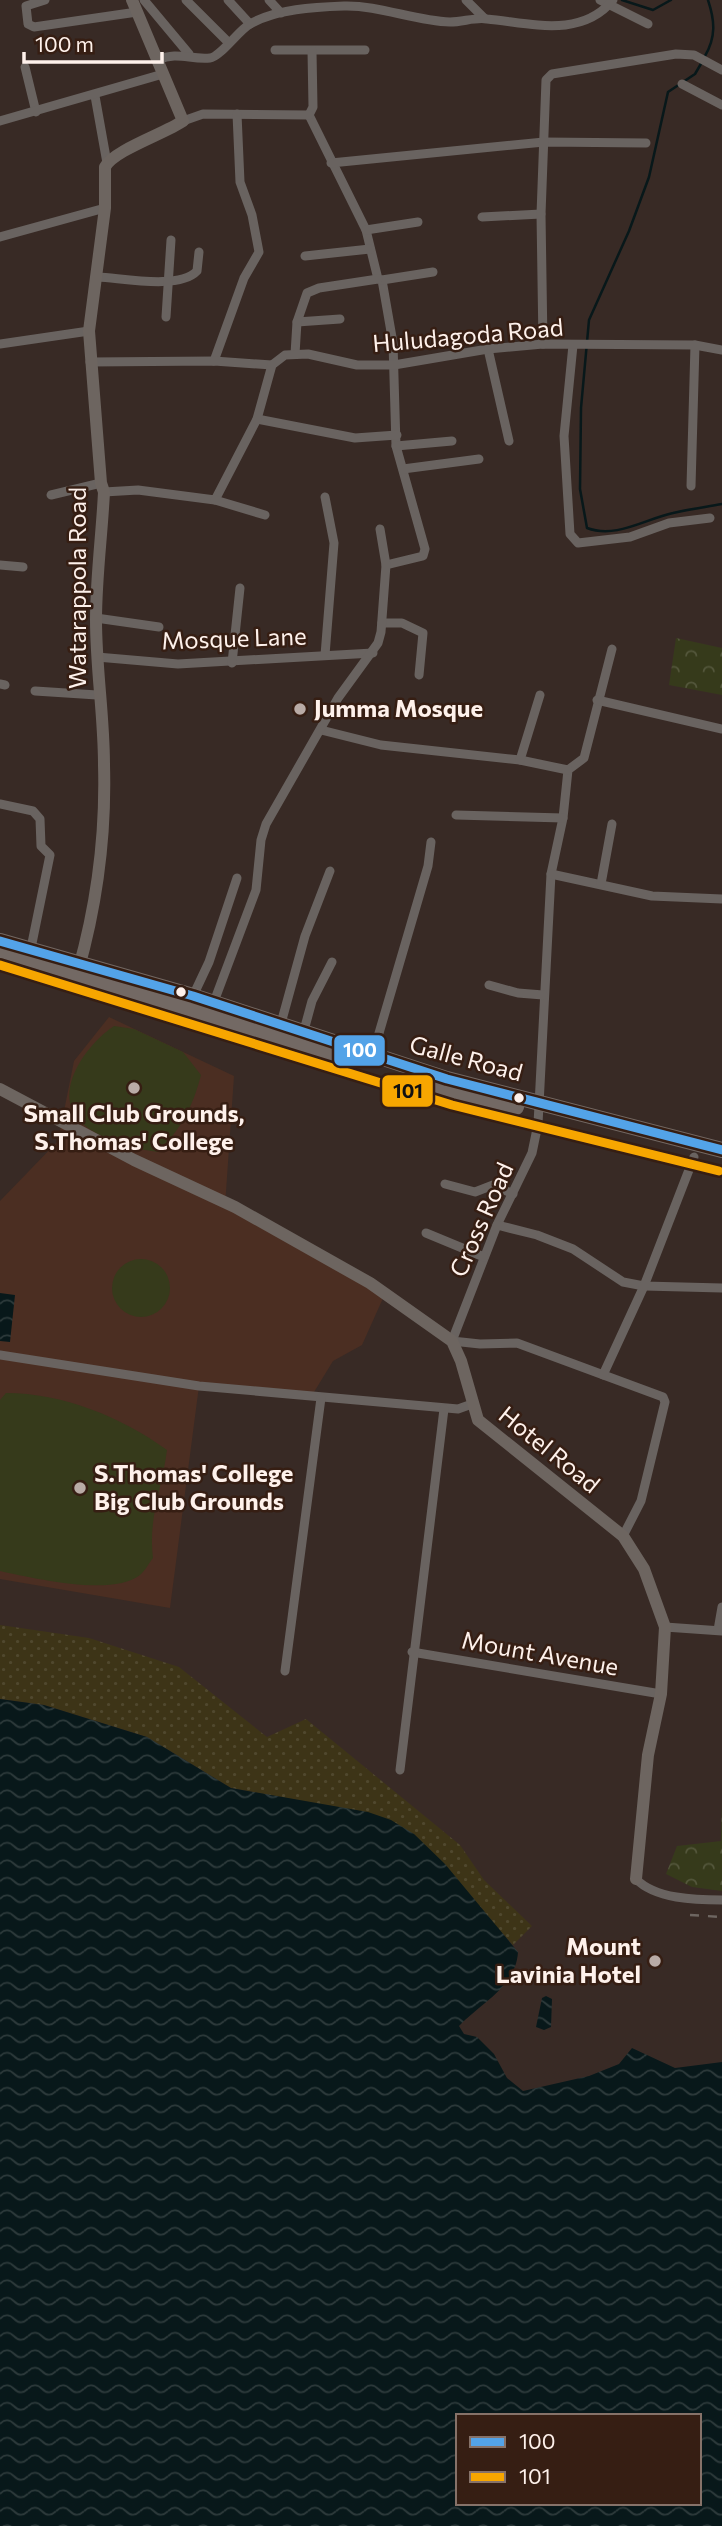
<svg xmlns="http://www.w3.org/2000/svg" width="722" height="2526" viewBox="0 0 722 2526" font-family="Commissioner,sans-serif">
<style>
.built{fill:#4b2e22}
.green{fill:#363a1b}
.sand{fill:url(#sand-dots)}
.park{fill:url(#park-crowns)}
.water{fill:url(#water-waves);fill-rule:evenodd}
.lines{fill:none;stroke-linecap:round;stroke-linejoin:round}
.stream{stroke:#08181a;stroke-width:2.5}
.street{stroke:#696360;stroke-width:9}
.secondary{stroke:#6d6560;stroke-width:12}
.highway{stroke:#736964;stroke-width:16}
.rail{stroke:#6e6661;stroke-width:2.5;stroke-dasharray:9 9;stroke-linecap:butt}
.bus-1-casing{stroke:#361e13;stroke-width:14}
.bus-2-casing{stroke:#361e13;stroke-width:14}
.bus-1{stroke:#53a3e8;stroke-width:9}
.bus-2{stroke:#f7a600;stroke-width:9}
.poi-dot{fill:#b9aba6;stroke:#361e13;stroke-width:2.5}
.bus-dot{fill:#fef1eb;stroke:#361e13;stroke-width:2.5}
.labels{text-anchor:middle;stroke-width:5;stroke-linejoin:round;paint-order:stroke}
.street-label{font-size:24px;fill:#fef1eb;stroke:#361e13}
.poi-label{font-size:24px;font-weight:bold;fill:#fef1eb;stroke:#361e13;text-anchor:start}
.line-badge{stroke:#361e13;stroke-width:2.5}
.badge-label{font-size:19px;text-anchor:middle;font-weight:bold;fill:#fff}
.pale-badge-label{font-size:19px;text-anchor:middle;font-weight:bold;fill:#111}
</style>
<defs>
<pattern id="sand-dots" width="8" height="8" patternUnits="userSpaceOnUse" patternTransform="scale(1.75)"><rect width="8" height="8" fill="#3d3417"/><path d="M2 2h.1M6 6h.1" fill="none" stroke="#50482e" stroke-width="1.8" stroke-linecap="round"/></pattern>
<pattern id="park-crowns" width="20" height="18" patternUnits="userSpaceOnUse" patternTransform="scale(1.75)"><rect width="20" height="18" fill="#363a1b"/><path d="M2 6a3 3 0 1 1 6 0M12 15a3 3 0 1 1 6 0" fill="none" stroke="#54573c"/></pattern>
<pattern id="water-waves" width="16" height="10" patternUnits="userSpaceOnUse" patternTransform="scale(1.75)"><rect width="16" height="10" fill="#08181a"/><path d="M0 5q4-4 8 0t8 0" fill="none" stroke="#2d3a3b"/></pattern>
</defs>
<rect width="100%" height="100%" fill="#382a25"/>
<path class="built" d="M109 1017 234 1076 225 1206 384 1296 362 1345 333 1361 311 1397 199 1386 170 1608 0 1579V1201L58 1141 74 1061Z"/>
<g class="green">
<path d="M114 1026 134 1029 183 1052 201 1075C193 1106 181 1129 158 1152 133 1149 102 1140 83 1124 48 1094 88 1043 114 1026Z"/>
<circle cx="141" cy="1288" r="29"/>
<path d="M6 1393C62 1393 122 1417 167 1450 162 1489 148 1518 153 1558 149 1563 145 1571 140 1575 113 1597 32 1578 0 1571V1400Z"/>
</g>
<path class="sand" d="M0 1625 89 1638 179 1667 267 1737 306 1719 460 1845 484 1880 532 1926 513 1945 414 1834 368 1813 231 1788 147 1737 44 1705 0 1699Z"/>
<g class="park">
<path d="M676 638 722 648V695L669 685Z"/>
<path d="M722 1801V1891L692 1887 666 1874 677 1846 721 1841Z"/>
</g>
<g class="water">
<path d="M0 1293 15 1295 10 1342 0 1341Z"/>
<path d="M0 1699 44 1705 147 1737 231 1788 368 1812 391 1820 414 1834 445 1864 518 1952C516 1987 481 2003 459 2026L464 2034 477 2037 494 2054 507 2078 523 2091 589 2076 619 2064 632 2048 675 2068 722 2062V2526H0ZM458 2416H699V2503H458Z"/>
<path d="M546 1996 552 1999 551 2027 544 2030 536 2027 542 1998Z"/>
</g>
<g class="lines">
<g class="stream">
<path d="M622 0 653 10 671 0"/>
<path d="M705 56C716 37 715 21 708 0"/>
<path d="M702 62 695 74 668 92 649 177 629 231 589 320 581 408 580 489 587 528C616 539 645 519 673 513 689 509 706 507 722 504"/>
</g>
<g class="street">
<path d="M45 0 26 6 28 24 34 27 137 12"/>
<path d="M144 0 189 54"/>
<path d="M186 0 228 42"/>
<path d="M228 0 250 24"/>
<path d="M269 0 281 13"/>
<path d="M466 0 484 18"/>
<path d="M600 0 648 24"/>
<path d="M275 50H365"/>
<path d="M158 60C177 51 190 60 210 58 220 57 239 30 250 24 276 9 315 7 344 6 379 5 415 21 450 22 463 22 475 17 487 19 530 23 581 39 613 0"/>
<path d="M25 67 36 112"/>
<path d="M682 84 722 105"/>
<path d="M95 96 107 163"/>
<path d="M309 115 366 230 378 279 382 280 393 343 396 446 425 549 423 556 386 565"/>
<path d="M309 115 313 107 312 51"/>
<path d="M0 121 163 74"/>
<path d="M183 121 203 114 309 115"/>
<path d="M331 163 544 142 646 143"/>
<path d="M482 217 541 214"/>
<path d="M366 230 418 222"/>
<path d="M0 237 105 208"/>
<path d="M305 256 370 249"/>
<path d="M98 277C122 278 179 290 197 271L199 252"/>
<path d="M382 280 433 272"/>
<path d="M166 317 171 240"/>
<path d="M297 322 340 319"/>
<path d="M0 344 89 331"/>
<path d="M543 344 541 214 546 80 552 74 676 54 694 55 722 70"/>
<path d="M573 345 564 436 570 534 578 543 630 537 669 523 710 518"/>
<path d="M488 349 509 441"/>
<path d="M295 354 297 322 307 293 319 288 378 279"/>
<path d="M214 361 244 278 259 252 252 215 240 182 237 114"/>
<path d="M90 362 214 361 272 365"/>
<path d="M257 419 355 438 397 435"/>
<path d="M396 446 452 441"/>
<path d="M403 469 479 459"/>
<path d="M691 486 695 345"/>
<path d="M104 492 138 490 215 500 257 419 272 365 285 355 308 354 357 365H394L488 349 543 344 695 345 722 350"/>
<path d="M51 495 101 483"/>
<path d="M215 500 265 515"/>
<path d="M0 565 23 567"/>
<path d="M96 618 159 627"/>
<path d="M382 623H402L423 633 419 675"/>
<path d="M612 649 584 758 568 770 563 818 551 874 538 1124 532 1153 497 1225 452 1341 480 1344 517 1343 663 1397 665 1402 641 1501 623 1536"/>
<path d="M325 655 334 543 325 497"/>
<path d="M97 657 178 664 373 653"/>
<path d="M232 663 240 588"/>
<path d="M0 684 5 685"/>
<path d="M35 691 97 695"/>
<path d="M597 700 722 729"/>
<path d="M321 730 381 745 520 760 568 770"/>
<path d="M520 760 540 695"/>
<path d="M0 804 33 811 40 819 41 846 50 855 31 948"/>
<path d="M456 815 563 818"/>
<path d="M551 874 652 896 722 899"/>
<path d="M601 884 612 824"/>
<path d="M489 985 518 993 543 995"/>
<path d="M193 996 209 962 237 878"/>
<path d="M212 1007 256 890 261 840 266 824 338 698 378 643 381 632 386 565 380 529"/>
<path d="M280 1027 305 936 330 871"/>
<path d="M303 1034 312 1001 332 962"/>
<path d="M372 1057 428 866 431 842"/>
<path d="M445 1184 475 1192 493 1185 513 1194"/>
<path d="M497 1225 537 1235 573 1249 623 1282 644 1286 722 1288"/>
<path d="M426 1233 484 1257"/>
<path d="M0 1355 199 1386 458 1409 472 1404"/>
<path d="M603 1375 644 1286 694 1157"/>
<path d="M665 1627 722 1631"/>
<path d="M718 1630 722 1607"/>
<path d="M412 1652 661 1694"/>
<path d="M285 1671 321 1398"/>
<path d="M400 1770 444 1409"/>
<path d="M636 1879C655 1899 696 1900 722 1900"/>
</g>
<g class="secondary">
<path d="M78 971C97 904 106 835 104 765 104 716 96 669 96 620 96 577 102 534 104 492L101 483 89 331 105 208V167C114 150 164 134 183 121L132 0"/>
<path d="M0 1089 134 1160 235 1207 370 1283 452 1341 461 1361 478 1420 623 1536 644 1569 665 1627 661 1694 648 1755 636 1879"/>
</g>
<g class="highway">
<path d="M0 941 193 996 447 1079 722 1150"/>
<path d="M0 952 341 1058"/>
<path d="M416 1081 516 1107"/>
</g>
<path class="rail" d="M690 1915 722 1917"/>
<g class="bus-1-casing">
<path id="bus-1" d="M0 941 193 996 447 1079 722 1150"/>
</g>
<g class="bus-2-casing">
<path id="bus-2" d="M0 965 452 1105 719 1171"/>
</g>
<use href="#bus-1" class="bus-1"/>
<use href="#bus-2" class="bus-2"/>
</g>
<g class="poi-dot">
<circle cx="300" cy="709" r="7"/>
<circle cx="134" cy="1088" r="7"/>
<circle cx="80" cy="1488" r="7"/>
<circle cx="655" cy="1961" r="7"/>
</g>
<g class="bus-dot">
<circle cx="181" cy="992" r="6"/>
<circle cx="519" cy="1098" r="6"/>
</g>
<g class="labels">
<g class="street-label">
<text transform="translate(468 336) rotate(-5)" y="8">Huludagoda Road</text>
<text transform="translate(78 588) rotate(-90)" y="8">Watarappola Road</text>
<text transform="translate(234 639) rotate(-2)" y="8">Mosque Lane</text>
<text transform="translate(466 1059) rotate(15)" y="8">Galle Road</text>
<text transform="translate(482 1220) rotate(-66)" y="8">Cross Road</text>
<text transform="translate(549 1450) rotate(39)" y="8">Hotel Road</text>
<text transform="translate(540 1654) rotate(10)" y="8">Mount Avenue</text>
</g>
<g class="poi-label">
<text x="314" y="717">Jumma Mosque</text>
<text x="134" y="1122" text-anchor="middle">Small Club Grounds,<tspan x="134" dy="28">S.Thomas' College</tspan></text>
<text x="94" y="1482">S.Thomas' College<tspan x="94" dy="28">Big Club Grounds</tspan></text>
<text x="641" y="1955" text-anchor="end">Mount<tspan x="641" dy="28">Lavinia Hotel</tspan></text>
</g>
</g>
<g class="line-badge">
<rect x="333" y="1034" width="53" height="33" rx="7" fill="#53a3e8"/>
<rect x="381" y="1074" width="53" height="34" rx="7" fill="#f7a600"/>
</g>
<g class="badge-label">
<text x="360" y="1057">100</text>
</g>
<g class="pale-badge-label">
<text x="408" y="1098">101</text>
</g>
<rect x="456" y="2414" width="245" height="91" fill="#361e13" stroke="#867269" stroke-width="2"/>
<rect x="470" y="2437" width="35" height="10" fill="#53a3e8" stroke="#867269" stroke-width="2"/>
<text x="519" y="2449" font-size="21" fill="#fef1eb">100</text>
<rect x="470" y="2472" width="35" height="10" fill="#f7a600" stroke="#867269" stroke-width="2"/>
<text x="519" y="2484" font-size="21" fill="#fef1eb">101</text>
<path d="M24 52v10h138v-10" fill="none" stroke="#fef1eb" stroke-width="3.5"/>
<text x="35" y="52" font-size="21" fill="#fef1eb" stroke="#361e13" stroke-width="5" paint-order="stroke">100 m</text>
</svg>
